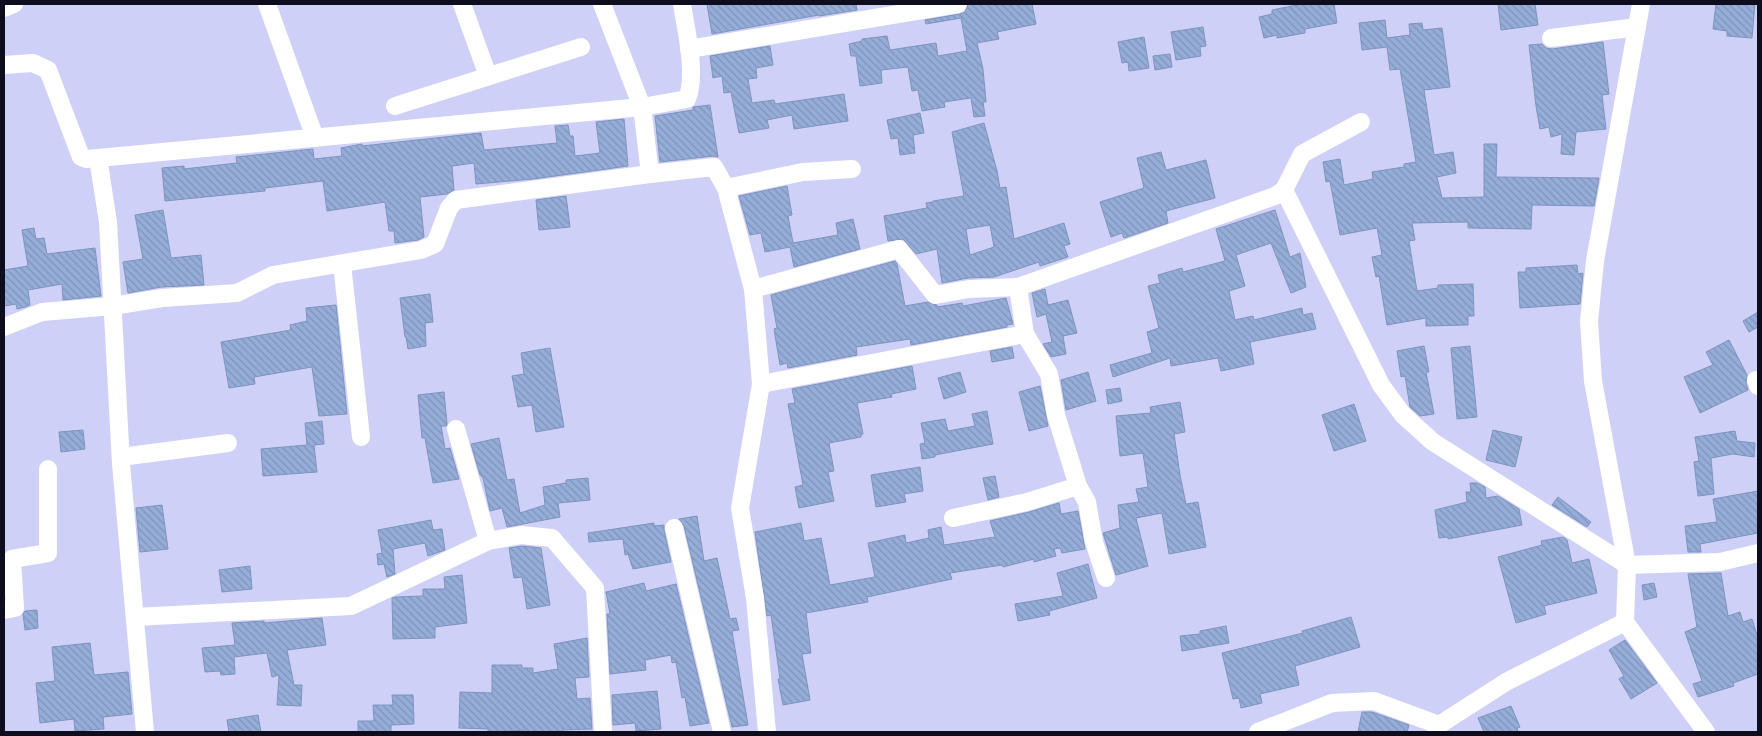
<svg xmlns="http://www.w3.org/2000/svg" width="1762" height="736" viewBox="0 0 1762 736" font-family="'Varela Round',sans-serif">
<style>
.building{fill:url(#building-back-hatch);stroke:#7d94be;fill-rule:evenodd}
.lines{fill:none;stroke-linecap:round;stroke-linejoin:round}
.minor{stroke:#fff;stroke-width:18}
</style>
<defs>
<pattern id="building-back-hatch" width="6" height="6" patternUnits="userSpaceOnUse" patternTransform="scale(1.25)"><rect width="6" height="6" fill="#96add8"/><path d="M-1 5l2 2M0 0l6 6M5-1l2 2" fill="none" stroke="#8094b9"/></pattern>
</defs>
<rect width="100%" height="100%" fill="#ced0f8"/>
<g class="building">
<path d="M707 4H856L857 10 819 16V15L712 34Z"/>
<path d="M968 4H1032L1036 24 997 32 999 39 977 43 983 69 986 102H983L985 116 974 117 971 98 944 102 945 107 922 111 918 90 912 91 908 67 881 70 882 83 860 86 856 56H851L849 44 862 41V39L887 36 890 50 936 43 938 56 967 51 961 18 926 24 925 20 960 14 965 12Z"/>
<path d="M1302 4H1334L1337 23 1305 29V33L1277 38V35L1264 38 1259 17 1272 14V10Z"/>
<path d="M1498 4H1535L1538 25 1501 30Z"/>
<path d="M1716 4H1755L1752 38 1727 36V31L1713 29Z"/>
<path d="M1385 20 1387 38 1410 35 1409 24 1422 23 1423 30 1442 28 1450 87 1424 90 1434 155 1453 152 1456 173 1437 177 1442 198 1484 197V144H1497L1496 177 1599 178 1594 206 1532 205 1531 229 1468 228V222L1412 223 1415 240 1409 241 1417 291 1438 288V285L1473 284 1474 316H1468V325L1426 326V318L1387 325 1379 276 1376 277 1372 257 1382 255 1377 228 1340 235 1330 181 1326 182 1323 162 1340 159 1344 185 1373 179 1372 172 1404 167V164L1416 162 1400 69 1390 70 1387 47 1362 50 1359 23Z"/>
<path d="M1203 27 1206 46 1200 47 1201 56 1176 60 1171 32Z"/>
<path d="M1144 37 1149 68 1129 71 1128 62 1122 63 1118 42Z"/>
<path d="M1603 42 1609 94 1602 95 1606 129 1576 132 1574 155 1561 154 1562 134 1551 137 1549 127 1540 129 1536 106 1529 45 1542 44 1546 48 1552 49Z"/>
<path d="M770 46 773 65 756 68 757 78 748 79 752 103 774 100 775 104 844 94 848 121 794 129 792 115 767 120 769 128 739 133 731 92 724 93 722 76 713 78 710 56Z"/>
<path d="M1170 54 1172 67 1155 70 1153 56Z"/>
<path d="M710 105 718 157 713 156 660 162 655 116 693 110V107Z"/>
<path d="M920 113 924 133 913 135 915 153 900 155 898 138 891 139 887 120Z"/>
<path d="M624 119 628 166 533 179 476 184 474 163 452 166 454 190 447 194 420 197 424 237 418 240 395 243 394 231H389L385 202 327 211 323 181 265 188V191L165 201 162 168 184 166V169L237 163 236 157 313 149 314 159 342 156 341 148 362 144V146L481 133 484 150 557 143 555 126 568 125 570 136H573L575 156 600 153 596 122Z"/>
<path d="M984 123 997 171 1000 188 1006 187 1014 239 1064 223 1070 244 1064 246 1068 257 1040 266 1039 262 994 277 968 278 942 283 937 249 916 254 903 239 888 241 884 216 927 208 926 203 933 202V201L964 196 952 132ZM990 225 994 247 970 255 966 229Z"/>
<path d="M1161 152 1166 170 1206 160 1215 198 1166 211 1168 223 1124 238 1122 233 1111 237 1100 202 1144 188 1137 158Z"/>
<path d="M787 186 792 215 788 216 793 243 838 235 836 223 853 219 860 249 794 267 790 247 765 252 761 233 750 235 739 196Z"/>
<path d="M566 196 570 227 539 230 536 200Z"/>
<path d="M163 210 171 258 201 255 204 285 161 287 128 293 123 262 143 259 135 215Z"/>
<path d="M1275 210 1290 257 1300 253 1306 287 1291 293 1271 243 1236 255 1245 286 1229 291 1235 320 1253 316 1254 320 1302 308 1303 315 1312 313 1316 329 1250 342 1254 364 1221 371 1218 358 1171 366 1170 358 1113 377 1110 365 1152 353 1147 332 1159 328 1148 286 1160 283 1158 275 1182 268 1183 272 1225 261 1216 229Z"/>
<path d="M34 228 36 239 44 238 47 254 95 248 101 296 63 300 62 284 28 290 30 305 25 307 17 309 16 304 4 306V270L28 266 22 230Z"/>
<path d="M895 261 897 264 905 306 928 302 937 305V307L962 303 963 306 1006 298 1013 324 1007 325V327L911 345 910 339 856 347 857 355 788 368 787 363 780 365 774 329 777 328 771 295Z"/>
<path d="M1577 265 1578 274 1583 273 1580 304 1520 308 1518 272H1526V268Z"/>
<path d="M1045 289 1048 305 1068 300 1077 333 1063 336 1066 354 1051 357 1043 344 1052 342 1046 314 1037 317 1032 293Z"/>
<path d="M430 294 433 322 425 323 426 346 408 349 406 337H405L400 298Z"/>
<path d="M336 305 347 414 319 416 312 367 254 377 255 384 229 388 221 342 291 330 290 325 307 321 306 308Z"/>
<path d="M1758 312V327L1749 332 1743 321Z"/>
<path d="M1729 340 1747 375 1746 383 1748 390 1700 413 1684 377 1713 365 1706 352Z"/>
<path d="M1424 346 1429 372H1426L1434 414 1420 416 1410 407 1405 376 1401 377 1397 351Z"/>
<path d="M1470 346 1477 417 1457 419 1451 348Z"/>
<path d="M1012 347 1014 358 992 362 990 351Z"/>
<path d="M550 348 564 427 536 432 532 405 518 407 512 376 524 374 521 353Z"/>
<path d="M912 366 916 389 891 394 892 397 857 403 863 434 861 435V437L829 443 834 471 828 472 834 501 799 508 795 487 803 485 788 404 795 403 792 389Z"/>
<path d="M960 372 966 392 944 399 938 378Z"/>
<path d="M1088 372 1096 401 1066 410 1061 380Z"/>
<path d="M1040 386 1048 426 1029 431 1019 392Z"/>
<path d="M1120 388 1122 401 1108 404 1106 390Z"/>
<path d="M444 392 447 424 446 426H441L445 449 450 448 459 479 433 483 425 438H422L418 395Z"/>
<path d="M1180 402 1185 432 1174 434 1180 475 1186 504 1198 502 1206 547 1169 554 1162 513 1136 518 1148 566 1116 575 1103 533 1120 528 1118 505 1139 502 1136 489 1148 487 1143 453 1120 456 1116 416 1151 413 1150 407Z"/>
<path d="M1354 404 1366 441 1334 451 1322 415Z"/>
<path d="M987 411 993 444 935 455V457L922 459 920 444 925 443 921 423 945 419 948 431 975 426 972 414Z"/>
<path d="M322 421 324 444 314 445 317 472 263 476 261 449 307 445 305 423Z"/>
<path d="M83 430 85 449 61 452 59 432Z"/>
<path d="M1493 430 1522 437 1515 467 1486 460Z"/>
<path d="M1735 431 1737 441 1755 443 1754 457 1733 454 1711 458 1714 494 1698 496 1694 462 1699 461 1695 437Z"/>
<path d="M499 438 507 480 514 479 520 513 545 505 543 487 566 483V480L588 478 590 500 558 503 560 517 507 527 502 508 490 511 483 478 480 475 471 444Z"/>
<path d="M920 467 923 491 904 494 906 502 876 507 871 475Z"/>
<path d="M995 476 999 497 988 500 983 478Z"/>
<path d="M1470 483H1477L1485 487 1486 498 1498 496 1519 509 1522 525 1448 539V537L1439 538 1435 510 1467 502 1466 492H1471Z"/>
<path d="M1758 491V533L1700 544 1701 552H1688L1685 526 1717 522 1713 499Z"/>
<path d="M1558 497 1591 522 1587 527 1552 505Z"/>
<path d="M1059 503 1061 514 1078 511 1085 549 1062 553 1060 548 1054 549 1056 556 1034 562V559L1003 567 1002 565 950 573 952 579 867 597 868 602 806 613 811 653 802 654 810 700 783 705 778 679H780L771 615 767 616 755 532 801 523 804 541 821 538 830 585 875 577 868 543 905 535 906 543 929 538 928 530 941 527 944 545 995 537 990 521 1029 512Z"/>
<path d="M162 505 168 549 140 552 136 508Z"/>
<path d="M697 516 704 561 717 558 730 619 736 618 739 630 732 631 748 725 732 727 684 526 679 519Z"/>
<path d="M431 520 433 530 442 529 445 550 428 556 425 543 393 549 395 574 387 577 384 564 378 565 377 554 382 553 378 530Z"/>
<path d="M654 523V526L664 525V530L671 562 633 569 628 554 625 555 623 539 589 542 588 533Z"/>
<path d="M1563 537 1567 540 1572 563 1589 559 1597 593 1544 606 1546 614 1516 623 1498 557 1542 545 1541 541Z"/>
<path d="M522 546 541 548 550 605 527 609 522 577 514 578 509 548Z"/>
<path d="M1088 564 1097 598 1049 611 1050 615 1018 621 1015 604 1063 596 1057 573Z"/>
<path d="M250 566 252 589 222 592 219 570Z"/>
<path d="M1721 573 1728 616 1740 612 1743 622 1752 619 1758 638V674L1733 683 1734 686 1698 697 1693 684 1702 681 1685 632 1697 627 1688 574Z"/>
<path d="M462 575 467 623 435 627V638L393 639 392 598 396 597 423 596V589H445L444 577Z"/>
<path d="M644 583 646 591 676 584 709 723 690 726 685 697 682 698 676 662 672 663 671 655 645 660 646 670 610 674 607 614H610L606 592Z"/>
<path d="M1654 583 1657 597 1644 600 1642 585Z"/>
<path d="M37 610 38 628 25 630 23 614 25 611Z"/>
<path d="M1351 617 1360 647 1295 666 1299 685 1260 694 1262 703 1241 708 1239 698 1233 699 1222 653 1303 633 1302 631Z"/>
<path d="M322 618 326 645 287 650 294 685H302L301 706 277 705 279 675 272 677 267 653 234 657 235 674 221 675 220 671 205 672 202 648 235 645 232 623 264 621V623Z"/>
<path d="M1226 626 1229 643 1182 651 1180 636 1200 634V631Z"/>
<path d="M587 638 589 677 575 678 577 699 590 698 592 729 562 730V732H528V730L488 732V729L459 728 460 692 492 693V665H522V668H533V673L558 669 554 644Z"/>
<path d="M1625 640 1657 683 1631 699 1619 679 1624 676 1609 650Z"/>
<path d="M90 643 94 675 128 672 132 714 103 717 104 729 75 731 74 719 40 723 36 683 55 681 52 647Z"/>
<path d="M657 691 661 729 636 731 635 723 613 725 612 695Z"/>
<path d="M392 695H413L414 724 391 725V732H358V721H374L373 705H393Z"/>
<path d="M1511 706 1520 727 1517 728 1518 732H1484L1478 718Z"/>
<path d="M1362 712H1372L1409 725 1407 732H1358Z"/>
<path d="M258 715 261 732H229L227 720Z"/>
</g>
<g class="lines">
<g class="minor">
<path d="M267 4 315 138"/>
<path d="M462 4 488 76"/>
<path d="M602 4 642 107 650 174 714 167 726 188 753 289 761 384 740 508 755 598 767 732"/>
<path d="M4 8 14 4"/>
<path d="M1551 38 1637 27"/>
<path d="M689 49 958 4"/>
<path d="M4 65 33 63 48 70 81 157 86 159 98 158 642 107 687 99C697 75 686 30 682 4"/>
<path d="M395 106 581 47"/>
<path d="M98 158 108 222 121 464 145 732"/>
<path d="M726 188 803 172 852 169"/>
<path d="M1284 190 1302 154 1361 122"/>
<path d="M342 264 361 437"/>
<path d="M753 289 899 249 935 295 969 289 1018 287"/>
<path d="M4 327 42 312 113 306 162 298 237 293 273 275 421 250 435 244 449 208 456 200 650 174"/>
<path d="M1025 334 1049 374 1056 415 1078 486 1087 502 1094 542 1106 578"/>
<path d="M1756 380 1758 386"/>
<path d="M761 384 1025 334 1018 287 1275 196 1284 190 1381 385 1403 415 1433 442 1627 565 1720 562 1758 553"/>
<path d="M456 429 488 541"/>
<path d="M121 457 228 443"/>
<path d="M953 518 1027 502 1078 486"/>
<path d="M674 528 722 732"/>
<path d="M4 610 15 608 12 559 48 553V469"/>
<path d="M135 617 351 606 488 541 521 535 552 538 595 588 603 732"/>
<path d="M1625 622 1706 732"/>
<path d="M1258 732 1332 703 1374 701 1439 725"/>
<path d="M1436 732 1439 725 1506 682 1625 622 1627 565 1593 381 1589 321 1595 261 1641 4"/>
</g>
</g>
<rect width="1762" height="736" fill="none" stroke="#0d0d1e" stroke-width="10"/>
</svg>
